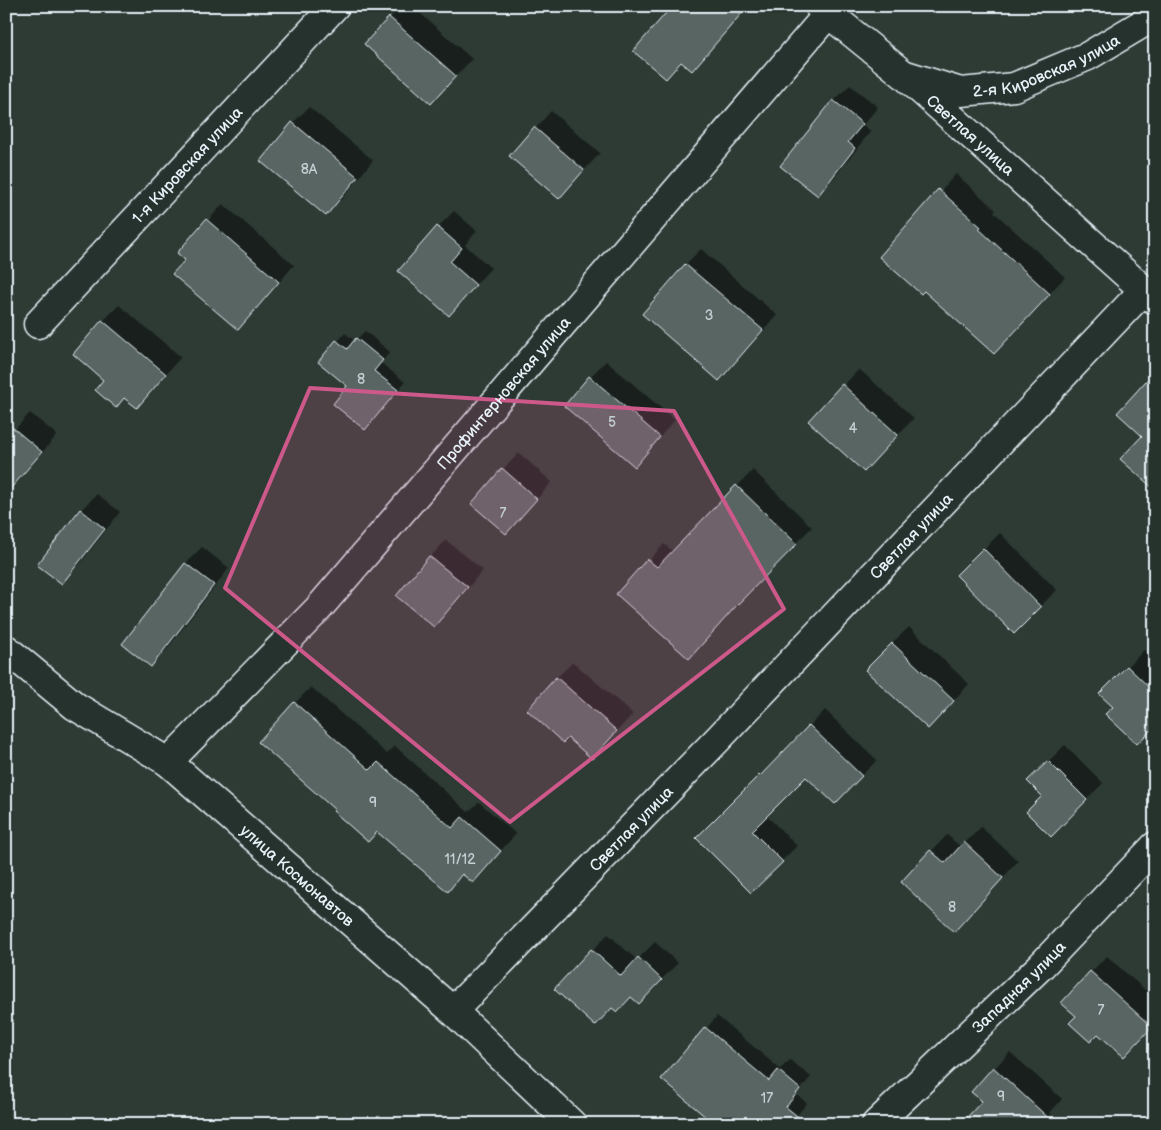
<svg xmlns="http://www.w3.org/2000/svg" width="1161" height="1130" viewBox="0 0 1161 1130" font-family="'Balsamiq Sans',sans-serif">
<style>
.shadow{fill:#0007}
.building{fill:#596563;stroke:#e8f1f8}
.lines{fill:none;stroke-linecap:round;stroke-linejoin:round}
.street-casing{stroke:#e8f1f8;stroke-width:31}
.secondary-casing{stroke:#e8f1f8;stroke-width:31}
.street{stroke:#26332d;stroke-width:28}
.secondary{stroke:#26332d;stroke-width:28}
.marked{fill:#cd598a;fill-opacity:0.2;stroke:#cd598a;stroke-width:4;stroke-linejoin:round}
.labels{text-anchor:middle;stroke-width:4.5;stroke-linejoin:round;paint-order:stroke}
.number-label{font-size:14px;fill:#c4ced3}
.street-label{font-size:16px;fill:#e8f1f8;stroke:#26332d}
</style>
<rect width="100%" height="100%" fill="#2e3b35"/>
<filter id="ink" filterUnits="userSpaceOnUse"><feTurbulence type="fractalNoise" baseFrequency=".02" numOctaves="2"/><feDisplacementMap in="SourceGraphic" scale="10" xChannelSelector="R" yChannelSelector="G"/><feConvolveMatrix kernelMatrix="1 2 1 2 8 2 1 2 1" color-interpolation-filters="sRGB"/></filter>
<g filter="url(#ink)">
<g class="shadow">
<path d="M401 6H412L472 59 431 102 366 44Z"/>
<path d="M674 6H749L692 69 682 61 666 78Z"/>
<path d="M850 85 878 107 863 125 871 131 834 178 817 194 834 101Z"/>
<path d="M309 107 373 160 343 198 326 214 293 123Z"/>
<path d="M551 111 600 153 559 198 511 156Z"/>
<path d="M956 174 996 210 994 212 1065 277 1010 336 924 289 880 256Z"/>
<path d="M223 204 294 265 254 312 238 329 187 260 179 253Z"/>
<path d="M454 211 477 231 465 245 491 268 449 314 438 227Z"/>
<path d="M701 249 777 315 734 364 719 379 644 314 686 264Z"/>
<path d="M119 305 181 357 137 406 125 397 116 406 105 380 103 321Z"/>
<path d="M365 331 390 352 381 363 405 382 372 421 349 386 320 362 345 333 355 341Z"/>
<path d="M606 361 675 420 635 465 590 377Z"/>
<path d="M859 369 914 418 864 471 810 421Z"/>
<path d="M30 413 57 435 6 495V439Z"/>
<path d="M519 453 552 482 522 516 503 469Z"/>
<path d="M753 470 812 527 753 587 689 657 618 594 664 544 674 552Z"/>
<path d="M97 494 120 512 78 566 62 582 81 510Z"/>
<path d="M1000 533 1057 590 1014 632 958 575Z"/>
<path d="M446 540 483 570 450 609 434 625 398 596 430 557Z"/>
<path d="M202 547 229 568 167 649 151 665 123 643 186 563Z"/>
<path d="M909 627 969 684 944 711 892 643Z"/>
<path d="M1144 650 1155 661V724L1114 707 1101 694Z"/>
<path d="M573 662 633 714 592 758 556 678Z"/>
<path d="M311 687 387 754 395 746 468 812 479 802 516 834 473 881 464 874 448 890 378 831 337 809 295 703Z"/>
<path d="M825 710 877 760 835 802 806 775 766 815 797 846 751 891 698 838 775 760 776 761Z"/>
<path d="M1065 745 1103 783 1051 835 1044 796 1029 781Z"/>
<path d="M981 827 1018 861 970 914 902 882 947 835 961 847Z"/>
<path d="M608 934 637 960 655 942 678 963 655 986 632 996 613 1007 556 989Z"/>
<path d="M1107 956 1155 999V1023L1140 1039 1098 1032 1077 1016 1091 972Z"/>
<path d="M717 1016 780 1069 790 1060 811 1077 796 1094 807 1103 790 1124 663 1079Z"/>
<path d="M1010 1052 1062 1099 1050 1113 1059 1122 1057 1124H972L983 1101 973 1091Z"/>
</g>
<g class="building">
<path d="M672 6H748L692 71 681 62 666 79 633 51Z"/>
<path d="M389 17 456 76 431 104 364 44Z"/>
<path d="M833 100 863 124 848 142 855 148 818 196 780 166Z"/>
<path d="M292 122 358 177 326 216 260 161Z"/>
<path d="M534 127 584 170 559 199 509 156Z"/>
<path d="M938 189 981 227 979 229 1050 294 994 354 924 291 921 294 879 257Z"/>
<path d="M206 219 279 282 238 330 172 274 185 260 177 253Z"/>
<path d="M437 226 462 248 450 262 476 285 449 316 398 271Z"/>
<path d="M685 264 763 330 719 381 642 314Z"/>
<path d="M102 320 166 374 137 408 124 398 116 408 95 390 103 380 73 354Z"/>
<path d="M356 338 383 360 374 371 398 390 365 430 333 404 347 386 318 362 336 340 347 349Z"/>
<path d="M1155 371V490L1120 459 1142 436 1117 413Z"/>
<path d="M589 376 660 437 635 467 564 406Z"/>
<path d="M842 384 898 435 864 472 808 421Z"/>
<path d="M6 422 42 452 6 494Z"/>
<path d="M502 468 537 499 506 534 471 504Z"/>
<path d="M736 485 797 544 737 605 689 659 616 594 647 559 657 567Z"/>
<path d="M80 509 105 529 62 584 37 565Z"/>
<path d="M983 548 1041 607 1014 634 956 575Z"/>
<path d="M429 556 468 587 434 627 396 596Z"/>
<path d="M185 563 214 585 151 667 122 644Z"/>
<path d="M892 643 954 701 928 729 865 670Z"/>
<path d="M1127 666 1155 693V726L1137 744 1105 714 1113 707 1099 694Z"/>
<path d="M556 677 617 731 592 759 568 738 563 743 527 710Z"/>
<path d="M294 702 370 770 378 762 452 828 462 817 501 851 473 883 462 874 448 892 377 832 368 842 333 811 335 810 258 742Z"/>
<path d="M809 725 862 776 835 804 806 777 752 831 783 862 751 893 696 838 759 775 760 776Z"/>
<path d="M1048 761 1087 800 1051 837 1026 812 1042 796 1027 781Z"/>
<path d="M964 842 1003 878 954 932 901 882 930 850 945 863Z"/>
<path d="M591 949 621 976 638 957 662 980 639 1004 631 997 617 1012 612 1008 595 1026 554 989Z"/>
<path d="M1090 971 1152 1027 1124 1057 1098 1034 1090 1042 1069 1023 1076 1016 1061 1003Z"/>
<path d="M705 1027 769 1081 778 1070 800 1089 786 1107 807 1124H714L661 1079Z"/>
<path d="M993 1067 1055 1124H961L982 1101 971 1092Z"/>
</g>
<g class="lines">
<g class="street-casing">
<g id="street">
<path id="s1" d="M903 74 1155 300"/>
<path id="s2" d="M38 324 335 6"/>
<path id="s3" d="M6 649 75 706 168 762 453 1011 572 1124"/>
<path id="s4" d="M168 762 318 609 828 14"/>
<path id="s5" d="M453 1011 718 739 1143 291"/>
<path id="s6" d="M876 1124 1041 966 1155 846"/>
</g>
</g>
<g class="secondary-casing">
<g id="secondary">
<path id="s7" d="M819 6 903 74 961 92 1014 87 1088 56 1155 16"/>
</g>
</g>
<use href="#street" class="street"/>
<use href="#secondary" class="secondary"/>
</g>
</g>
<path class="marked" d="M310 388 674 411 784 609 510 822 225 588Z"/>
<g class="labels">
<g class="number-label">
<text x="309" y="174">8А</text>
<text x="709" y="320">3</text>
<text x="361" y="384">8</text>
<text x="612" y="427">5</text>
<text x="853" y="433">4</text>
<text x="503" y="518">7</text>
<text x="373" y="807">9</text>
<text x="460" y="864">11/12</text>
<text x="952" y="912">8</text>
<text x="1101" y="1015">7</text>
<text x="1001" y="1101">9</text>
<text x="767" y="1103">17</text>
</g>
<g class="street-label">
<text dy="6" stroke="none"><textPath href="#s7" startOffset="259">2-я Кировская улица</textPath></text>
<text dy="6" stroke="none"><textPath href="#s1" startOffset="91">Светлая улица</textPath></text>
<text dy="6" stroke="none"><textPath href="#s2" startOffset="218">1-я Кировская улица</textPath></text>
<text dy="6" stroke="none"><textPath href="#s4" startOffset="499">Профинтерновская улица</textPath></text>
<text dy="6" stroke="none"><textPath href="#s5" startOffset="660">Светлая улица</textPath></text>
<text dy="6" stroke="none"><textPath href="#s5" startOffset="255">Светлая улица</textPath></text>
<text dy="6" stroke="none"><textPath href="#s3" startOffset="370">улица Космонавтов</textPath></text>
<text dy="6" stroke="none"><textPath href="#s6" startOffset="198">Западная улица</textPath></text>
</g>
</g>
<rect width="1161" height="1130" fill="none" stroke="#26332d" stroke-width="25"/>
<rect x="12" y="12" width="1136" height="1105" fill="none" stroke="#e8f1f8" stroke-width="2" filter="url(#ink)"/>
</svg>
